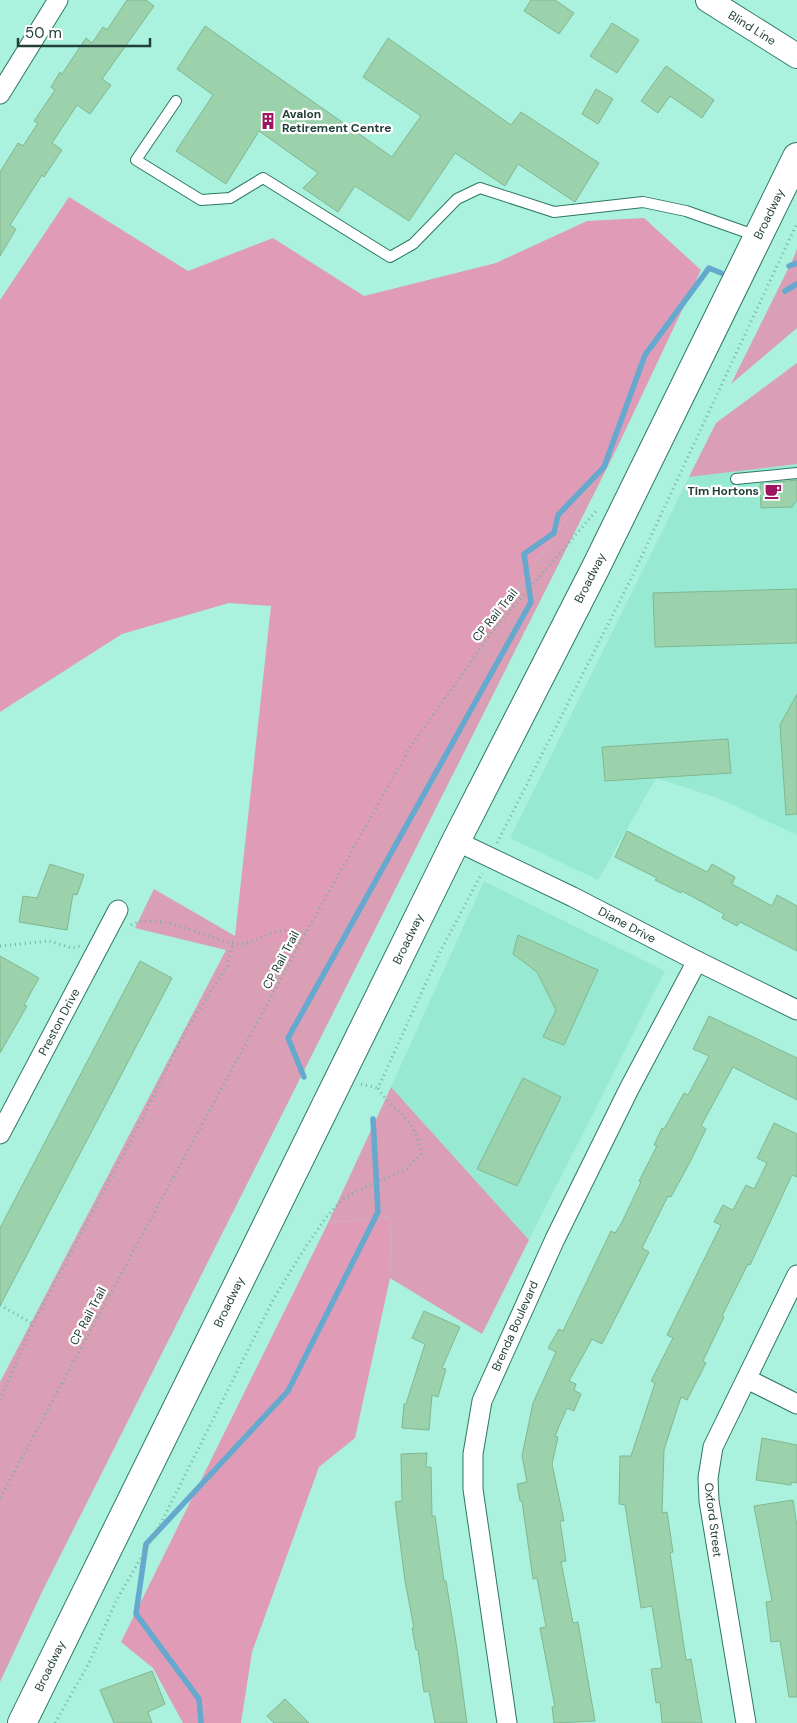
<svg xmlns="http://www.w3.org/2000/svg" width="797" height="1723" viewBox="0 0 797 1723" font-family="'DM Sans',sans-serif">
<style>
.built{fill:#97e9d1}
.green{fill:#da9eb5}
.forest{fill:#e09cb7}
.lines{fill:none;stroke-linecap:round;stroke-linejoin:round}
.stream{stroke:#66a9ce;stroke-width:5.5}
.building{fill:#9bd2ac;stroke:#81b792}
.service-casing{stroke:#2e7765;stroke-width:12}
.minor-casing{stroke:#2e7765;stroke-width:21}
.tertiary-casing{stroke:#2e7765;stroke-width:26}
.primary-casing{stroke:#2e7765;stroke-width:30}
.path{stroke:#79b1a1;stroke-width:3;stroke-dasharray:1 4;stroke-linecap:butt}
.service{stroke:#fff;stroke-width:10}
.minor{stroke:#fff;stroke-width:19}
.tertiary{stroke:#fff;stroke-width:24}
.primary{stroke:#fff;stroke-width:28}
.labels{text-anchor:middle;stroke-width:4.5;stroke-linejoin:round;paint-order:stroke}
.street-label{font-size:12px;fill:#234038;stroke:#fff}
.poi-label{font-size:12px;font-weight:bold;fill:#234038;stroke:#fff;text-anchor:start}
</style>
<rect width="100%" height="100%" fill="#aaf2dd"/>
<g class="built">
<path d="M797 464V835L718 798 656 778 598 880 510 838 689 477Z"/>
<path d="M484 881 665 971 529 1240 391 1087Z"/>
</g>
<g class="green">
<path d="M797 249V328L731 384 793 259Z"/>
<path d="M797 363V464L689 477 716 423Z"/>
<path d="M617 448 42 1592 0 1682V1382L226 950 135 928 154 889 235 936 494 620Z"/>
<path d="M391 1087 529 1240 482 1334 390 1278 391 1217 328 1223Z"/>
</g>
<g class="forest">
<path d="M69 197 188 271 273 238 364 296 496 263 587 221 644 218 701 270 617 448 494 620 328 902 305 934 271 943 235 936 271 606 229 603 122 634 0 712V300Z"/>
<path d="M391 1217 390 1278 355 1438 319 1467 252 1652 241 1723H183L153 1668 121 1642 328 1223Z"/>
</g>
<g class="lines">
<g class="stream">
<path d="M789 266 797 263"/>
<path d="M785 291 797 284"/>
<path d="M304 1077 288 1038 531 602 524 554 554 533 558 515 604 467 645 355 709 268 721 273"/>
<path d="M201 1723 199 1699 136 1614 146 1544 288 1391 378 1212 373 1119"/>
</g>
</g>
<g class="building">
<path d="M127 0H146L154 6 102 79 111 85 90 114 77 105 52 143 62 150 44 177 42 175 10 225 16 229 0 256V172L18 143 23 146 38 123 34 121 55 90 51 87 60 72 62 74 86 38 92 43 103 27 107 30Z"/>
<path d="M531 0H555L574 13 559 34 524 11Z"/>
<path d="M612 23 639 40 617 73 590 56Z"/>
<path d="M205 26 392 157 421 116 363 77 388 38 511 125 521 112 599 163 575 202 518 164 505 186 455 153 409 221 355 186 338 212 303 188 318 173 259 131 226 184 176 151 213 95 177 69Z"/>
<path d="M666 66 714 100 702 118 670 96 658 113 641 101Z"/>
<path d="M596 89 613 99 598 124 582 114Z"/>
<path d="M797 480V500L792 507 761 508 760 484Z"/>
<path d="M797 589V643L655 647 653 593Z"/>
<path d="M797 694V814L786 815 780 725Z"/>
<path d="M728 739 731 773 605 781 602 747Z"/>
<path d="M627 831 707 872 712 864 735 877 732 884 772 906 777 895 797 906V951L740 922 737 926 722 918 724 914 682 891 681 893 655 880 657 878 615 857Z"/>
<path d="M50 864 84 875 77 895 73 894 67 930 19 922 23 896 37 898Z"/>
<path d="M518 935 598 970 564 1045 543 1037 556 1010 537 972 513 954Z"/>
<path d="M0 956 39 978 24 1005 27 1006 0 1053Z"/>
<path d="M140 961 172 978 0 1306V1228Z"/>
<path d="M709 1016 797 1058V1100L733 1067 701 1126 706 1129 690 1162 671 1197 668 1196 642 1248 649 1252 602 1344 592 1339 569 1381 576 1384 574 1390 581 1394 574 1411 567 1408 555 1436 558 1437 552 1464 564 1521H560L566 1561 561 1562 573 1623 578 1622 595 1721 554 1723 552 1707H555L540 1628 546 1627 537 1578 533 1579 522 1501H520L517 1484 527 1482 522 1456 533 1403 556 1352 548 1348 559 1329 563 1331 611 1231 615 1233 621 1224 641 1182 639 1181 657 1146 654 1145 662 1128 664 1129 684 1093 688 1095 709 1056 693 1049Z"/>
<path d="M523 1078 561 1097 517 1186 477 1169Z"/>
<path d="M774 1123 797 1134V1177L792 1175 750 1265 748 1264 722 1316 724 1317 703 1361 706 1363 687 1400 681 1397 664 1450 662 1513 667 1512 673 1552 670 1553 686 1660 691 1659 702 1723H662L660 1702 656 1703 651 1669 662 1668 652 1606 641 1608 625 1505 619 1504 620 1456H631L655 1383 651 1381 673 1338 667 1335 721 1225 714 1222 723 1205 733 1210 746 1185 754 1189 767 1163 757 1158Z"/>
<path d="M424 1311 460 1327 442 1368 446 1369 438 1397 432 1395 429 1430 402 1428 404 1404H406L425 1344 412 1338Z"/>
<path d="M762 1438 797 1445V1483L791 1482V1485L756 1480Z"/>
<path d="M427 1453 426 1467H431L432 1516H435L444 1581H446L456 1642 467 1723H435L429 1691 424 1692 418 1650H416L412 1628H414L405 1581 395 1502 402 1501 401 1454Z"/>
<path d="M793 1500 797 1526V1697H789L780 1641 771 1642 766 1602 772 1601 754 1506Z"/>
<path d="M152 1671 165 1704 148 1712 152 1723H114L100 1690Z"/>
<path d="M285 1699 309 1723H274L267 1716Z"/>
</g>
<g class="lines">
<g class="service-casing">
<g id="service">
<path d="M176 101 136 160 201 200 230 198 263 178 390 257 413 244 457 199 480 188 554 212 643 202 686 211 757 236"/>
<path d="M736 479 797 473"/>
</g>
</g>
<g class="minor-casing">
<g id="minor">
<path d="M0 94 58 0"/>
<path d="M456 841 573 897 697 961 797 1010"/>
<path d="M0 1134 118 910"/>
<path d="M747 1379 797 1404"/>
<path d="M507 1723 473 1489V1454L482 1401 555 1239 629 1089 697 961"/>
<path d="M746 1723 709 1501 708 1478 713 1447 797 1275"/>
</g>
</g>
<g class="tertiary-casing">
<path id="tertiary" d="M708 0 797 56"/>
</g>
<g class="primary-casing">
<path id="primary" d="M22 1723 456 841 596 567 797 157"/>
</g>
<g class="path">
<path d="M497 843 631 579 797 223"/>
<path d="M131 925C155 911 206 937 231 943 251 948 264 932 282 931 289 930 298 933 305 934"/>
<path d="M0 946 49 941 72 948 80 946"/>
<path d="M361 1084 378 1088"/>
<path d="M0 1305 33 1324"/>
<path d="M0 1400 33 1324 139 1125 186 1030 227 966 233 944"/>
<path d="M0 1498 305 934 411 746 495 628 598 509"/>
<path d="M55 1723 89 1663 116 1601 161 1523 273 1300 303 1251 327 1216 343 1199 365 1187 407 1169 421 1154C415 1114 396 1117 378 1088L441 950 482 873"/>
</g>
<use href="#service" class="service"/>
<use href="#minor" class="minor"/>
<use href="#tertiary" class="tertiary"/>
<use href="#primary" class="primary"/>
</g>
<defs>
<g id="building-bare" transform="scale(1.35)"><path d="M-4-6H4V6H1V3H-1V6H-4ZM-2.5-4.3h1.7v1.8h-1.7ZM.8-4.3h1.7v1.8H.8ZM-2.5-1h1.7V.8h-1.7ZM.8-1h1.7V.8H.8Z" fill="#9f1461" stroke="#fff" stroke-width="2.5" paint-order="stroke"/></g>
<g id="cafe-bare" transform="scale(1.35)"><path d="M-5.5-4.5H6V0H3Q3 3.5 0 3.5H-2.5Q-5.5 3.5-5.5 0ZM3-3.2v2h1.7v-2ZM-6 4.5H4V6H-6Z" fill="#9f1461" stroke="#fff" stroke-width="2.5" paint-order="stroke"/></g>
</defs>
<g fill-rule="evenodd">
<use href="#building-bare" x="268" y="121"/>
<use href="#cafe-bare" x="773" y="491"/>
</g>
<g class="labels">
<g class="street-label">
<text transform="translate(752 28) rotate(32)" y="4">Blind Line</text>
<text transform="translate(769 214) rotate(-64)" y="4">Broadway</text>
<text transform="translate(590 578) rotate(-63)" y="4">Broadway</text>
<text transform="translate(495 615) rotate(-51)" y="4">CP Rail Trail</text>
<text transform="translate(627 925) rotate(28)" y="4">Diane Drive</text>
<text transform="translate(408 939) rotate(-64)" y="4">Broadway</text>
<text transform="translate(281 960) rotate(-62)" y="4">CP Rail Trail</text>
<text transform="translate(59 1022) rotate(-62)" y="4">Preston Drive</text>
<text transform="translate(229 1302) rotate(-64)" y="4">Broadway</text>
<text transform="translate(88 1316) rotate(-62)" y="4">CP Rail Trail</text>
<text transform="translate(515 1326) rotate(-66)" y="4">Brenda Boulevard</text>
<text transform="translate(713 1520) rotate(83)" y="4">Oxford Street</text>
<text transform="translate(50 1666) rotate(-64)" y="4">Broadway</text>
</g>
<g class="poi-label">
<text x="282" y="118">Avalon<tspan x="282" dy="14">Retirement Centre</tspan></text>
<text x="759" y="495" text-anchor="end">Tim Hortons</text>
</g>
</g>
<path d="M18 38v8h132v-8" fill="none" stroke="#234038" stroke-width="2.5"/>
<text x="25" y="38" font-size="15" fill="#234038" stroke="#ffffff" stroke-width="4" paint-order="stroke">50 m</text>
</svg>
